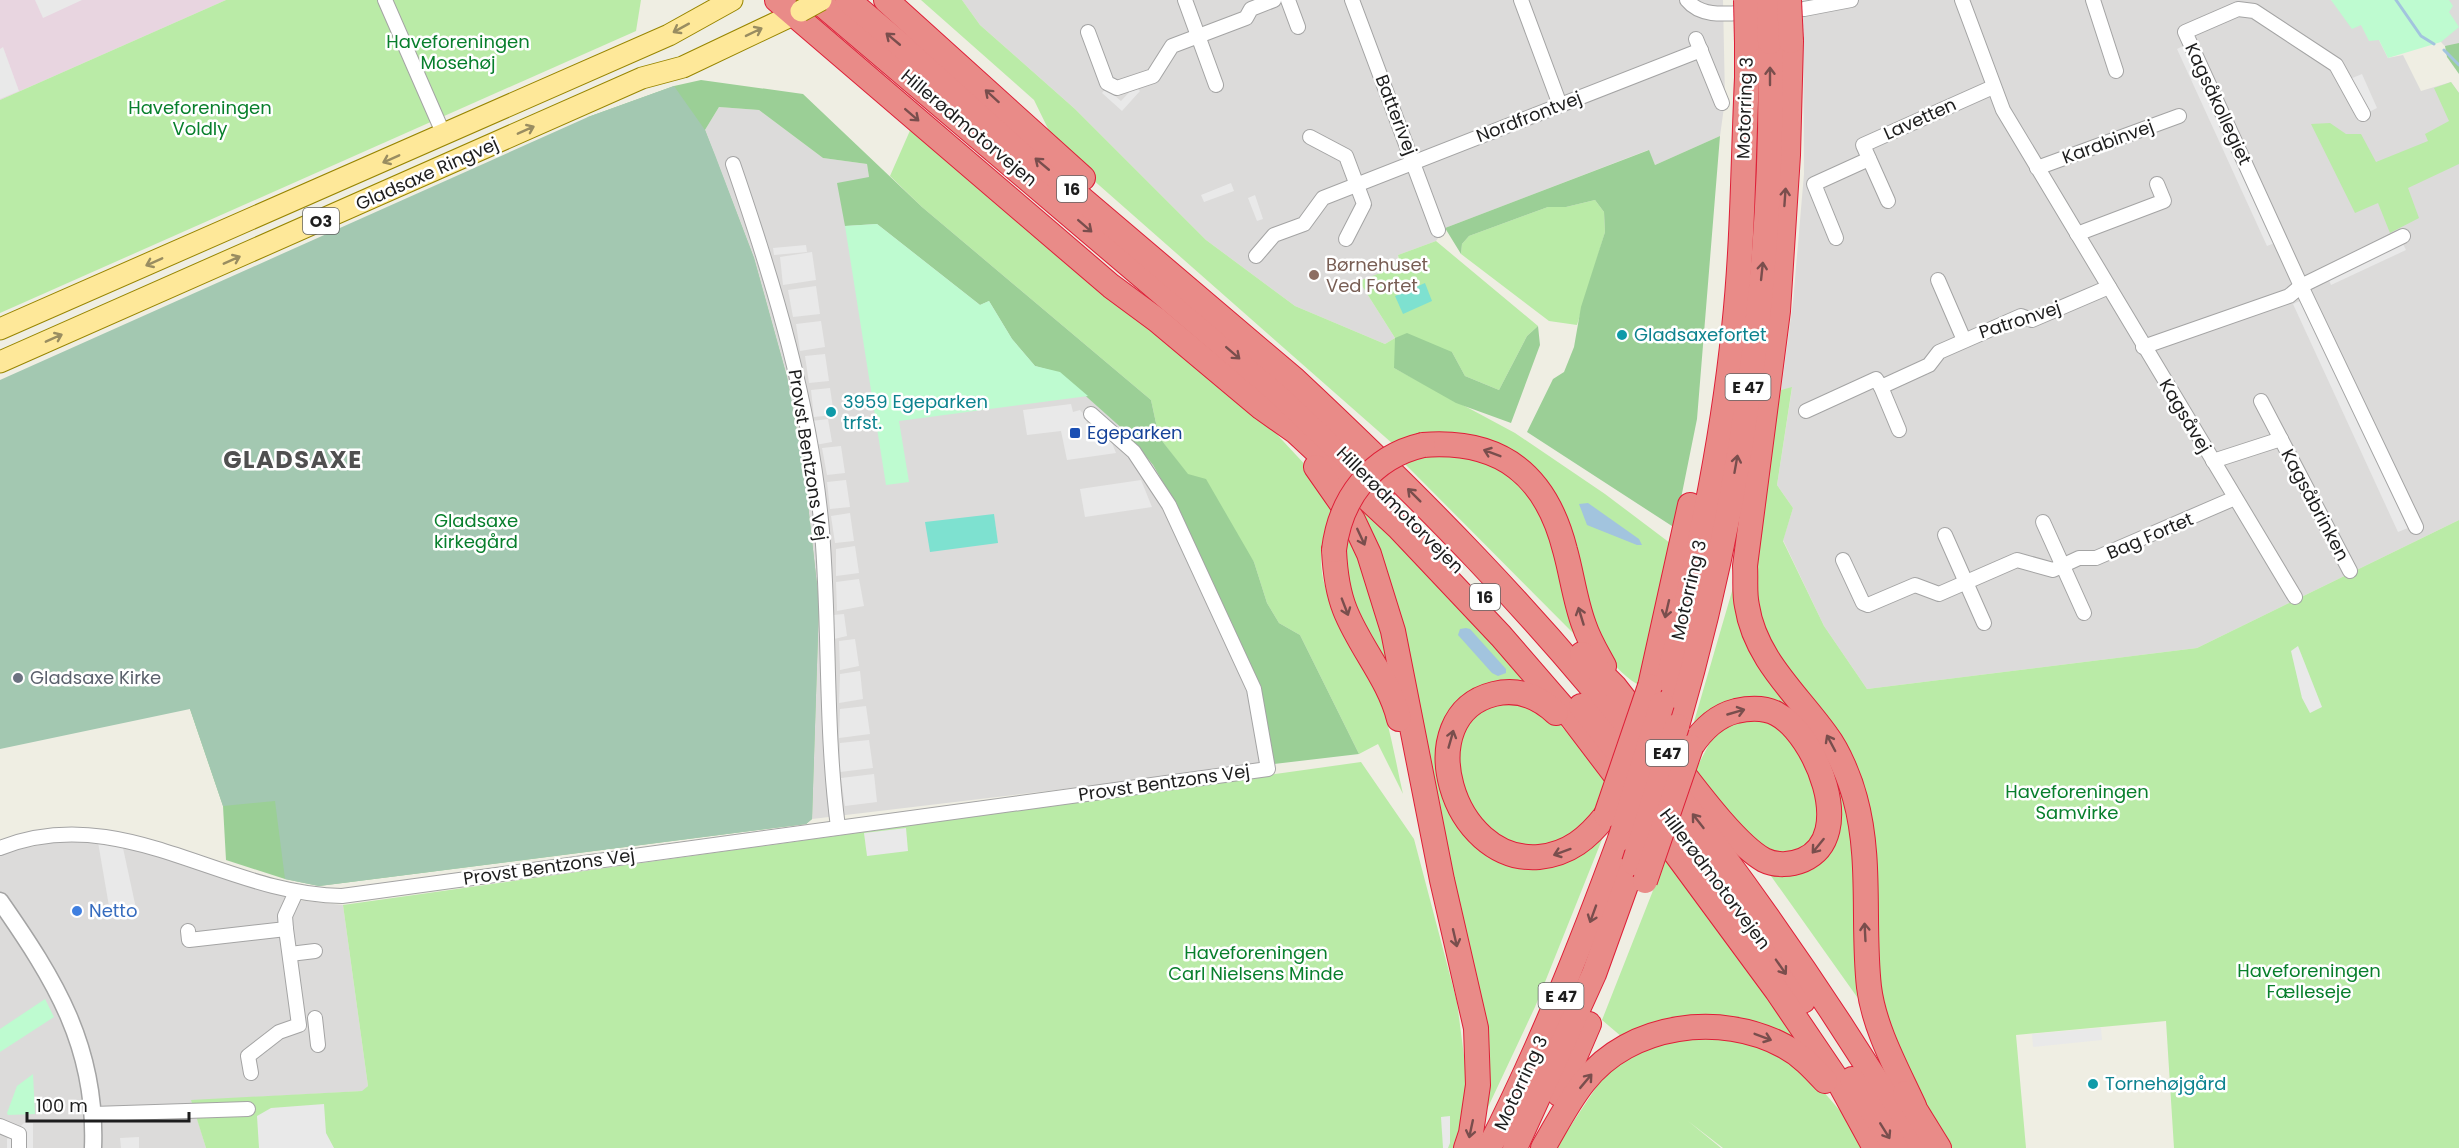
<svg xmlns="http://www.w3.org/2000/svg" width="2459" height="1148" viewBox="0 0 2459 1148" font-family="Poppins,sans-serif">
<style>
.residential{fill:#dcdbda}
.industrial{fill:#e8d5e0}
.grass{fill:#baeba7}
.forest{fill:#9bcf96}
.cemetery{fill:#a3c8b1}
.park{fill:#befbd0}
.pitch{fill:#7ee1d0}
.parking{fill:#e9e9e9}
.water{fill:#a2c4de}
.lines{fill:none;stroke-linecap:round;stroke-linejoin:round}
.stream{stroke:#a2c4de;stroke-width:3}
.minor-casing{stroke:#a4a4a4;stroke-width:16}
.tertiary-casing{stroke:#a4a4a4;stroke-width:19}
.primary-casing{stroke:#978500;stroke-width:23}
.motorway-casing{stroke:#de1f37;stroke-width:26}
.minor{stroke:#fff;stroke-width:14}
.tertiary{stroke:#fff;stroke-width:16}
.primary{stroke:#fee899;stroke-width:21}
.motorway{stroke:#e98b88;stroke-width:24}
.primary-bridge-casing{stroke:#978500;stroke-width:23;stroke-linecap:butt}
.motorway-bridge-casing{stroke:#de1f37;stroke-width:26;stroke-linecap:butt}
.primary-bridge{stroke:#fee899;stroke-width:21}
.motorway-bridge{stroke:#e98b88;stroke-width:24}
.oneway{stroke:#998d61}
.oneway2{stroke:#794e4d}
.education-dot{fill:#8d6e63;stroke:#fff;stroke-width:2}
.culture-dot{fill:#0f9aa8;stroke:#fff;stroke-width:2}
.transit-dot{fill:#1a4fb4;stroke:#fff;stroke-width:2}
.worship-dot{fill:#6b7280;stroke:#fff;stroke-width:2}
.shop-dot{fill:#3f7fe0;stroke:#fff;stroke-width:2}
.labels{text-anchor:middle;stroke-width:5;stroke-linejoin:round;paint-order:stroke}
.shield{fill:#fff;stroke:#616161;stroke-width:1.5}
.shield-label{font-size:16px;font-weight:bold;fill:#1d1d1d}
.park-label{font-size:18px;fill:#087f2c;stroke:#fff}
.street-label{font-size:18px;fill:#1d1d1d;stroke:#fff}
.education-label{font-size:18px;fill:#785e54;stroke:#fff;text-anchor:start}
.culture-label{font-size:18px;fill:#0d838f;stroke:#fff;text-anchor:start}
.transit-label{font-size:18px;fill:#164399;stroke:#fff;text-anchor:start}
.worship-label{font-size:18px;fill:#5b616d;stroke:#fff;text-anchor:start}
.shop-label{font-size:18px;fill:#366cbe;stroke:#fff;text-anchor:start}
.district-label{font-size:24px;font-weight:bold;letter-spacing:1.5px;fill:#505050;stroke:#fff}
</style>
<rect width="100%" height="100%" fill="#efeee3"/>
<g class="residential">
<path d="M962 0H1723L1725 100 1720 136 1655 165 1648 150 1445 228 1436 241 1398 255 1397 265 1391 270 1359 281 1395 338 1385 344 1295 306 1206 240 1075 109 980 25Z"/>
<path d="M1803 0H2331L2379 40 2388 58 2403 55 2421 91 2451 82 2459 93V520L2197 648 1867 689 1824 626 1783 540 1793 508 1777 485 1792 388 1781 390 1793 302 1804 174Z"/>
<path d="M2419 0H2459V61L2441 42Z"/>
<path d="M719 107 759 110 823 158 867 164 869 177 1060 372 1126 432 1153 465 1181 514 1248 664 1262 703 1274 764 812 819 819 603 787 377 754 258 705 130Z"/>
<path d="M102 837 296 900 343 905 368 1086 363 1091 192 1101 206 1148H0V853L60 841Z"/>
</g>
<path class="industrial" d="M0 0H226L0 100Z"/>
<g class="grass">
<path d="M226 0H641L636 31 0 313V100Z"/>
<path d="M921 0H962L980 25 1075 109 1206 240 1295 306 1385 344 1395 338 1359 281 1391 269 1399 260 1398 255 1436 241 1538 326 1527 336 1499 390 1465 376 1452 352 1394 368 1515 433 1605 494 1670 543 1657 621 1637 684C1573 644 1588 552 1554 493 1547 480 1534 468 1524 459 1512 449 1495 439 1479 438 1452 436 1421 442 1393 444L1058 149 1034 100Z"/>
<path d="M2451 82 2459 93V164L2408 188 2419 218 2390 233 2378 203 2355 213 2311 124 2330 123 2346 134H2361L2376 162 2428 141 2425 134 2449 121 2434 88Z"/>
<path d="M912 126 1270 427 1310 470 1334 504C1301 583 1338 608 1370 674 1388 711 1394 755 1403 794L1378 744 1359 754 1300 635 1279 623 1267 603 1254 562 1159 437 1151 400 922 207 890 176Z"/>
<path d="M1595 200 1604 212 1605 232 1577 325 1549 321 1461 254 1462 244 1469 236 1548 207H1566Z"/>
<path d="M1792 387 1777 485 1793 508 1783 541 1824 626 1867 689 2197 648 2459 520V1148H2174L2166 1021 2016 1035 2026 1148H1949L1903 1065 1874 986 1871 843 1769 646 1754 603 1763 490 1781 390Z"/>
<path d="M1468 448 1532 482 1587 647 1401 460Z"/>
<path d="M1358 495 1537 691 1455 710 1459 826 1485 855 1520 867 1558 863 1605 832 1535 1007 1474 1137 1482 1036 1352 506Z"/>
<path d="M1344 521 1365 558 1392 684 1361 632 1338 556Z"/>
<path d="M1735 581 1753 643 1774 690 1802 719 1844 790 1856 848 1867 1011 1766 869 1793 870 1832 820 1778 710 1691 732Z"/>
<path d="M1497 700H1525L1550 713 1609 780 1593 826 1574 841 1522 849 1473 820 1453 756 1470 712Z"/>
<path d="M1745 718C1754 719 1769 719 1777 723 1814 744 1818 796 1822 833L1787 857 1760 851 1695 771 1717 729Z"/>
<path d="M1361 762 1414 839 1457 1002 1467 1079 1456 1148H206L191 1100 362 1091 368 1086 343 905Z"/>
<path d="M1667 855 1804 1050 1759 1026 1622 1037 1602 1020Z"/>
<path d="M1733 1033 1803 1068 1842 1113 1864 1148H1723L1688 1121 1721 1148H1556L1601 1080 1618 1065 1660 1042Z"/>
</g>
<g class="forest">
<path d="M2459 43V74L2447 57 2445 46Z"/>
<path d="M701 80 803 94 922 207 1151 400 1159 437 1188 474 1206 479 1254 562 1267 603 1279 623 1300 635 1359 754 1274 764 1262 703 1248 664 1181 514 1153 465 1126 432 1060 373 1035 366 1012 339 989 301 980 305 877 224 845 226 837 183 869 177 867 164 823 158 759 110 719 107 705 130 754 258 787 377 804 469 819 603 812 819 806 824 319 886 285 879 226 860 223 806 190 709 588 117 674 86Z"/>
<path d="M1720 136 1697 419 1675 528 1527 432 1553 379 1564 372 1574 347 1581 307 1605 232 1604 212 1595 200 1566 207H1548L1469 236 1462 244 1461 254 1445 228 1649 150 1655 165Z"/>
<path d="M1538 326 1540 345 1511 423 1456 403 1394 368 1395 338 1407 333 1452 352 1465 376 1499 390 1527 336Z"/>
</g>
<path class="cemetery" d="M674 86 705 130 715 155 754 258 787 377 804 469 819 603 812 819 806 824 319 886 285 879 275 801 223 806 190 709 0 749V380L588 117Z"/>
<g class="park">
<path d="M2331 0H2449L2453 6 2449 12 2459 27 2441 42 2388 58 2379 40 2369 41 2361 25 2352 29Z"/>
<path d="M877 224 980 305 989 301 1012 339 1035 366 1060 372 1088 396 899 421 909 482 886 485 845 226Z"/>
<path d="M45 999 54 1017 0 1052V1029Z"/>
<path d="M33 1074 35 1114 8 1115 7 1113 17 1086Z"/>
</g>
<g class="pitch">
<path d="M1425 283 1432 301 1403 314 1395 296Z"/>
<path d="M994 514 998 543 930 552 925 522Z"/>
</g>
<g class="parking">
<path d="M35 0H82L43 18Z"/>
<path d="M2187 44 2277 242 2267 246 2177 49Z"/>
<path d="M3 47 19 91 0 99V49Z"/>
<path d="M2362 74 2377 108 2365 114 2350 79Z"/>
<path d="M1135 86 1140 91 1122 111 1102 93 1106 88 1121 101Z"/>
<path d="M1231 183 1234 191 1204 202 1201 195Z"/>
<path d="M1255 195 1263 219 1257 221 1248 198Z"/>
<path d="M2401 240 2406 250 2331 285 2327 276Z"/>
<path d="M806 245 807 252 774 255 773 248Z"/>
<path d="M812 252 816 280 783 285 780 257Z"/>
<path d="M816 286 820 314 793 317 788 290Z"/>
<path d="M2302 300 2408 528 2398 532 2293 304Z"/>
<path d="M821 321 825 347 800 351 796 324Z"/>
<path d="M825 354 829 381 809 383 805 356Z"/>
<path d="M830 388 834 415 814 417 811 390Z"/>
<path d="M1071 404 1073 412 1080 410 1086 417 1088 431 1099 429 1100 434 1108 433 1116 453 1067 460 1061 431 1027 435 1023 410Z"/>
<path d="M828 419 832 442 815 445 812 421Z"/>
<path d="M841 446 845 473 827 475 822 448Z"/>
<path d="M846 480 850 507 830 509 827 482Z"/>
<path d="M1141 480 1152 507 1085 517 1080 489Z"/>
<path d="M850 513 854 541 835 543 831 516Z"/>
<path d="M855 546 859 573 836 576V549Z"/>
<path d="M859 579 864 606 837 611 836 582Z"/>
<path d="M844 614 847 636 834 639 833 615Z"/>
<path d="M855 639 859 666 840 670 839 641Z"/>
<path d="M2298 646 2322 707 2310 713 2302 698 2291 651Z"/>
<path d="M860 671 863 699 839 703 840 674Z"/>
<path d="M866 706 870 734 839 738 840 709Z"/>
<path d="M869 740 873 768 840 772V743Z"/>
<path d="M874 774 877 802 845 806 841 778Z"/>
<path d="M906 828 908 851 867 856 864 833Z"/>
<path d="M98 842 123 848 137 913 111 918Z"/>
<path d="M2101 1028 2102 1040 2033 1047 2032 1034Z"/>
<path d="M324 1104 326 1133 334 1148H259L257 1116 271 1108Z"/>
<path d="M1450 1116V1143L1448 1148H1443L1441 1117Z"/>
<path d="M24 1123H33V1148H7V1139Z"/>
<path d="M139 1137V1148H121L120 1138Z"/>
</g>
<g class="water">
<path d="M1588 503 1639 539 1642 545H1637L1587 525 1579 504Z"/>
<path d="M1466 628 1470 629 1506 669V673L1498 676 1492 673 1458 635 1460 629Z"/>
</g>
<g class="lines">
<g class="stream">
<path d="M2396 0 2421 36 2434 44"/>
<path d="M2444 50 2459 65"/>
</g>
<g class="minor-casing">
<g id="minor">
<path d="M385 0 444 135"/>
<path d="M1185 0 1216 85"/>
<path d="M1288 0 1298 27"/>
<path d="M1352 0 1438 230"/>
<path d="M1521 0 1560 105"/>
<path d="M1687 0C1702 19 1731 13 1752 12"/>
<path d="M1962 0 2003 110 2295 597"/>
<path d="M2093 0 2116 71"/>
<path d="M1784 10 1804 9 1851 0"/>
<path d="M1088 32 1107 83 1117 88 1153 76 1172 46 1246 18 1251 9 1274 0"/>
<path d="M1696 39 1722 103"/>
<path d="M2363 114 2336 65 2254 11 2238 9 2185 32 2301 286 2416 527"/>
<path d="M1310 137 1346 156 1364 204 1346 239"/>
<path d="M733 164C774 283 811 405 822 531 830 630 825 728 838 827"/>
<path d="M2037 168 2179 116"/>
<path d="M1888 201 1863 145 1993 87"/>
<path d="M2077 234 2164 201 2157 184"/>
<path d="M1836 238 1814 184 1869 159"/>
<path d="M1256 256 1274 235 1304 224 1323 198 1701 50"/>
<path d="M1938 280 1964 340"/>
<path d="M2143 347 2289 296 2301 286 2403 236"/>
<path d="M1881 387 1899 430"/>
<path d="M2261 401 2350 571"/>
<path d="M1806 411 1876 379 1881 387 1929 365 1939 352 2021 316 2032 320 2109 287"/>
<path d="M2213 461 2281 439"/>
<path d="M2043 522 2084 613"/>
<path d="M1945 535 1984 623"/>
<path d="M1843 560 1863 603 1868 605 1915 585 1939 594 2017 560 2053 570 2079 558H2096L2235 498"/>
<path d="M0 848C121 800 224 895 342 896L1268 769 1254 689 1169 505 1134 452 1091 414"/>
<path d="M188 931 189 940 286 929"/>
<path d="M290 954 315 951"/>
<path d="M315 1018 318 1045"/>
<path d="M251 1073 248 1056 279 1032 299 1025 286 929 285 916 296 892"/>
<path d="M93 1114 248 1109"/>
<path d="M0 1126 19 1134V1148"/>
</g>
</g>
<g class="tertiary-casing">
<path id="tertiary" d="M0 901C55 980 97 1047 93 1148"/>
</g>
<g class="primary-casing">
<g id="primary">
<path d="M0 329 669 35 732 0"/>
<path d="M0 362 642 78 683 67 801 11"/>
</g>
</g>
<g class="motorway-casing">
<g id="motorway">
<path d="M777 0 1111 286 1157 320 1262 408 1296 432 1399 528 1501 636 1572 718 1629 793"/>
<path d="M817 0 1275 389 1382 491"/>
<path d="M848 0 1295 380C1419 496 1539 617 1644 752"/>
<path d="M886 0 1083 178"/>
<path d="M1791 41 1788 155 1778 311 1745 566C1746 579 1744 593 1747 606 1755 659 1798 695 1827 736 1839 752 1850 779 1855 798 1872 859 1862 925 1869 987 1874 1028 1897 1069 1914 1106"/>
<path d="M1423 445C1501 439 1546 475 1565 550 1572 575 1575 601 1584 625 1589 640 1597 653 1604 666"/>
<path d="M1316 467 1353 520 1369 554 1393 631 1442 880 1476 1028 1478 1085 1471 1133 1466 1148"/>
<path d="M1334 550C1335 571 1337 590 1345 610 1360 648 1389 679 1399 719"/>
<path d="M1582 654 1615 687 1650 732"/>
<path d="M1650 686 1690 505"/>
<path d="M1662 704C1693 580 1721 456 1734 328 1743 245 1743 161 1747 78V43"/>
<path d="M1581 706 1689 841 1803 1001"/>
<path d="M1556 713C1538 696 1518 688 1494 694 1409 715 1451 864 1539 857 1569 854 1588 838 1606 815"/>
<path d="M1677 726C1741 505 1775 272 1770 42"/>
<path d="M1672 759C1693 786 1735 844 1764 860 1776 866 1791 865 1803 860 1858 836 1815 734 1777 714 1764 707 1750 708 1736 711 1716 716 1702 730 1691 747"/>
<path d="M1665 779C1757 897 1841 1020 1918 1148"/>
<path d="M1651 820 1777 991 1840 1084 1875 1148"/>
<path d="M1852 1079 1896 1148"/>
<path d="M1905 1093 1939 1148"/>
<path d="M1559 1094 1589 1024"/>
<path d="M1489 1148C1540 1048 1581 945 1620 839"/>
<path d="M1515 1148 1594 974 1634 863"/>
<path d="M1543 1148C1556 1126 1568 1102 1584 1082 1630 1023 1721 1012 1784 1046 1801 1055 1813 1068 1825 1081"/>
</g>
</g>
<use href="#minor" class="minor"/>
<use href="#tertiary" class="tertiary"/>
<use href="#primary" class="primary"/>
<use href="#motorway" class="motorway"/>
<g class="primary-bridge-casing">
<path id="primary-bridge" d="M801 11 821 0"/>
</g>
<g class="motorway-bridge-casing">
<g id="motorway-bridge">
<path d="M1746 0 1747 43"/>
<path d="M1769 0 1770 42"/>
<path d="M1789 0 1791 41"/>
<path d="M1334 550C1340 499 1371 457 1423 445"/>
<path d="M1606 815 1650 686"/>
<path d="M1620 839 1662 704"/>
<path d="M1634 863 1677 726"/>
<path d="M1645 881 1691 747"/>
</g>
</g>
<use href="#primary-bridge" class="primary-bridge"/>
<use href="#motorway-bridge" class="motorway-bridge"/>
</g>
<defs><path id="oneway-shaft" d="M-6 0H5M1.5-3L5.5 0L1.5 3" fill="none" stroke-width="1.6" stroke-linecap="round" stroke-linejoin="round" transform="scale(1.5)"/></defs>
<g class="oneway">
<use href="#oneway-shaft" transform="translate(681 28) rotate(151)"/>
<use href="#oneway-shaft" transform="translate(754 32) rotate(-26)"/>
<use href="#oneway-shaft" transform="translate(526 130) rotate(-24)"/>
<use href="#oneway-shaft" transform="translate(391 159) rotate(156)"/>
<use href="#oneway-shaft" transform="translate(232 260) rotate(-24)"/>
<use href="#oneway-shaft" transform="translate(154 262) rotate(156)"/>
<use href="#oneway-shaft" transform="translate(54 338) rotate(-24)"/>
</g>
<g class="oneway2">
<use href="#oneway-shaft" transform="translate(893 39) rotate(-140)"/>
<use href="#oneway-shaft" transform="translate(1770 76) rotate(-90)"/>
<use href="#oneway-shaft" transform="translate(992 96) rotate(-138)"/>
<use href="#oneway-shaft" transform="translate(912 115) rotate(41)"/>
<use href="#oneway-shaft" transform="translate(1042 164) rotate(-140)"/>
<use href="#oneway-shaft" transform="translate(1785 197) rotate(-86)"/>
<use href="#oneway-shaft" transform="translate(1085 226) rotate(41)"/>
<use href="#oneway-shaft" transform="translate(1762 271) rotate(-84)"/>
<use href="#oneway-shaft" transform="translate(1233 353) rotate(41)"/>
<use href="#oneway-shaft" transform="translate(1492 453) rotate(-159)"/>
<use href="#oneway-shaft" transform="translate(1736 464) rotate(-80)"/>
<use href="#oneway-shaft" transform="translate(1414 495) rotate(-135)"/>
<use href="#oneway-shaft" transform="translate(1361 537) rotate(65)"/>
<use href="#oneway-shaft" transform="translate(1345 607) rotate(69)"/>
<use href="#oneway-shaft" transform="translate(1667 609) rotate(103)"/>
<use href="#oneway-shaft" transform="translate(1581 616) rotate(-107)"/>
<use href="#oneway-shaft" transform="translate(1736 712) rotate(-16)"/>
<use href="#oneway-shaft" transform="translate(1451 739) rotate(-74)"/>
<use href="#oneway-shaft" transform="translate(1831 743) rotate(-118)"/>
<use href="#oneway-shaft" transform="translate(1698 821) rotate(-128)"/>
<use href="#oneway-shaft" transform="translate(1818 846) rotate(129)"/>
<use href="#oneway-shaft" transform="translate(1562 852) rotate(160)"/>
<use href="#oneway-shaft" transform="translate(1593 914) rotate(110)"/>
<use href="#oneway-shaft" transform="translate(1865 932) rotate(-93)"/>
<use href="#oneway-shaft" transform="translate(1455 938) rotate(77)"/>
<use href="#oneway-shaft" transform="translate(1781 967) rotate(55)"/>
<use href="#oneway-shaft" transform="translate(1763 1037) rotate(21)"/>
<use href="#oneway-shaft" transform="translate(1586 1081) rotate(-50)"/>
<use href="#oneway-shaft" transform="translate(1471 1129) rotate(102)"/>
<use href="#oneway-shaft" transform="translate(1885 1131) rotate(58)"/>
</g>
<circle class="education-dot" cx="1314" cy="275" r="6"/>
<g class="culture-dot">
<circle cx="1622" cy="335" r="6"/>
<circle cx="831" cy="412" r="6"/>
<circle cx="2093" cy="1084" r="6"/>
</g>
<rect class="transit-dot" x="1069" y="427" width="12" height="12" rx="3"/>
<circle class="worship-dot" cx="18" cy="678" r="6"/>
<circle class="shop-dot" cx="77" cy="911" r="6"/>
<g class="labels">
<g class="shield">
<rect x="1057" y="176" width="30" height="26" rx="4.5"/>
<rect x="303" y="208" width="36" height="26" rx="4.5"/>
<rect x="1725.5" y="374" width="45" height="26" rx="4.5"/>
<rect x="1470" y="584" width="30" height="26" rx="4.5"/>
<rect x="1646" y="740" width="42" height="26" rx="4.5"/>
<rect x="1538.5" y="983" width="45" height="26" rx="4.5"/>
</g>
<g class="shield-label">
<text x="1072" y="195">16</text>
<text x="321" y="227">O3</text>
<text x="1748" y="393">E 47</text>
<text x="1485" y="603">16</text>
<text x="1667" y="759">E47</text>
<text x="1561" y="1002">E 47</text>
</g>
<g class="park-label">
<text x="458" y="48">Haveforeningen<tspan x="458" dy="21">Mosehøj</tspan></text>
<text x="200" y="114">Haveforeningen<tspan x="200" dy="21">Voldly</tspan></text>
<text x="476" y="527">Gladsaxe<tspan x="476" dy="21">kirkegård</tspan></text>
<text x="2077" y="798">Haveforeningen<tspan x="2077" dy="21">Samvirke</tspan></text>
<text x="1256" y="959">Haveforeningen<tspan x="1256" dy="21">Carl Nielsens Minde</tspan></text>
<text x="2309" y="977">Haveforeningen<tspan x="2309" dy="21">Fælleseje</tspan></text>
</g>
<g class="street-label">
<text transform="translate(2218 104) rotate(65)" y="6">Kagsåkollegiet</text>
<text transform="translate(1745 108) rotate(-88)" y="6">Motorring 3</text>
<text transform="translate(1396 115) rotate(69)" y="6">Batterivej</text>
<text transform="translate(1529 117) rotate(-21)" y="6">Nordfrontvej</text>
<text transform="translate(1920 119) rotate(-24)" y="6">Lavetten</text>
<text transform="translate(969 128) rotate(40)" y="6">Hillerødmotorvejen</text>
<text transform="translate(2108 142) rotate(-20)" y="6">Karabinvej</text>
<text transform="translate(427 174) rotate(-24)" y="6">Gladsaxe Ringvej</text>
<text transform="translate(2020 320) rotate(-18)" y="6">Patronvej</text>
<text transform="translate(2185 416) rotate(59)" y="6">Kagsåvej</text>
<text transform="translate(808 455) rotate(81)" y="6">Provst Bentzons Vej</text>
<text transform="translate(2315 505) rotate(62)" y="6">Kagsåbrinken</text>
<text transform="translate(1400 510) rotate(45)" y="6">Hillerødmotorvejen</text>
<text transform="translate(2150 536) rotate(-23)" y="6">Bag Fortet</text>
<text transform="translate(1689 590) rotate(-77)" y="6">Motorring 3</text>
<text transform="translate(1164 783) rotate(-8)" y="6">Provst Bentzons Vej</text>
<text transform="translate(549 867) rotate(-8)" y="6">Provst Bentzons Vej</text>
<text transform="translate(1715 879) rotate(53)" y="6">Hillerødmotorvejen</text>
<text transform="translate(1521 1083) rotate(-65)" y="6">Motorring 3</text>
</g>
<g class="education-label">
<text x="1326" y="271">Børnehuset<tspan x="1326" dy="21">Ved Fortet</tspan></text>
</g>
<g class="culture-label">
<text x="1634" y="341">Gladsaxefortet</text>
<text x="843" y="408">3959 Egeparken<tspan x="843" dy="21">trfst.</tspan></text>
<text x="2105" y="1090">Tornehøjgård</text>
</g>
<g class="transit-label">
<text x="1087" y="439">Egeparken</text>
</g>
<g class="worship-label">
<text x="30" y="684">Gladsaxe Kirke</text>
</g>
<g class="shop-label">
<text x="89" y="917">Netto</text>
</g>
<g class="district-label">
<text x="293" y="468">GLADSAXE</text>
</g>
</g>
<path d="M27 1112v9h162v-9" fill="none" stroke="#1d1d1d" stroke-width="3"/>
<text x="36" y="1112" font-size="18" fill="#1d1d1d" stroke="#ffffff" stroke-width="4.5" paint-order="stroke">100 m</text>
</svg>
